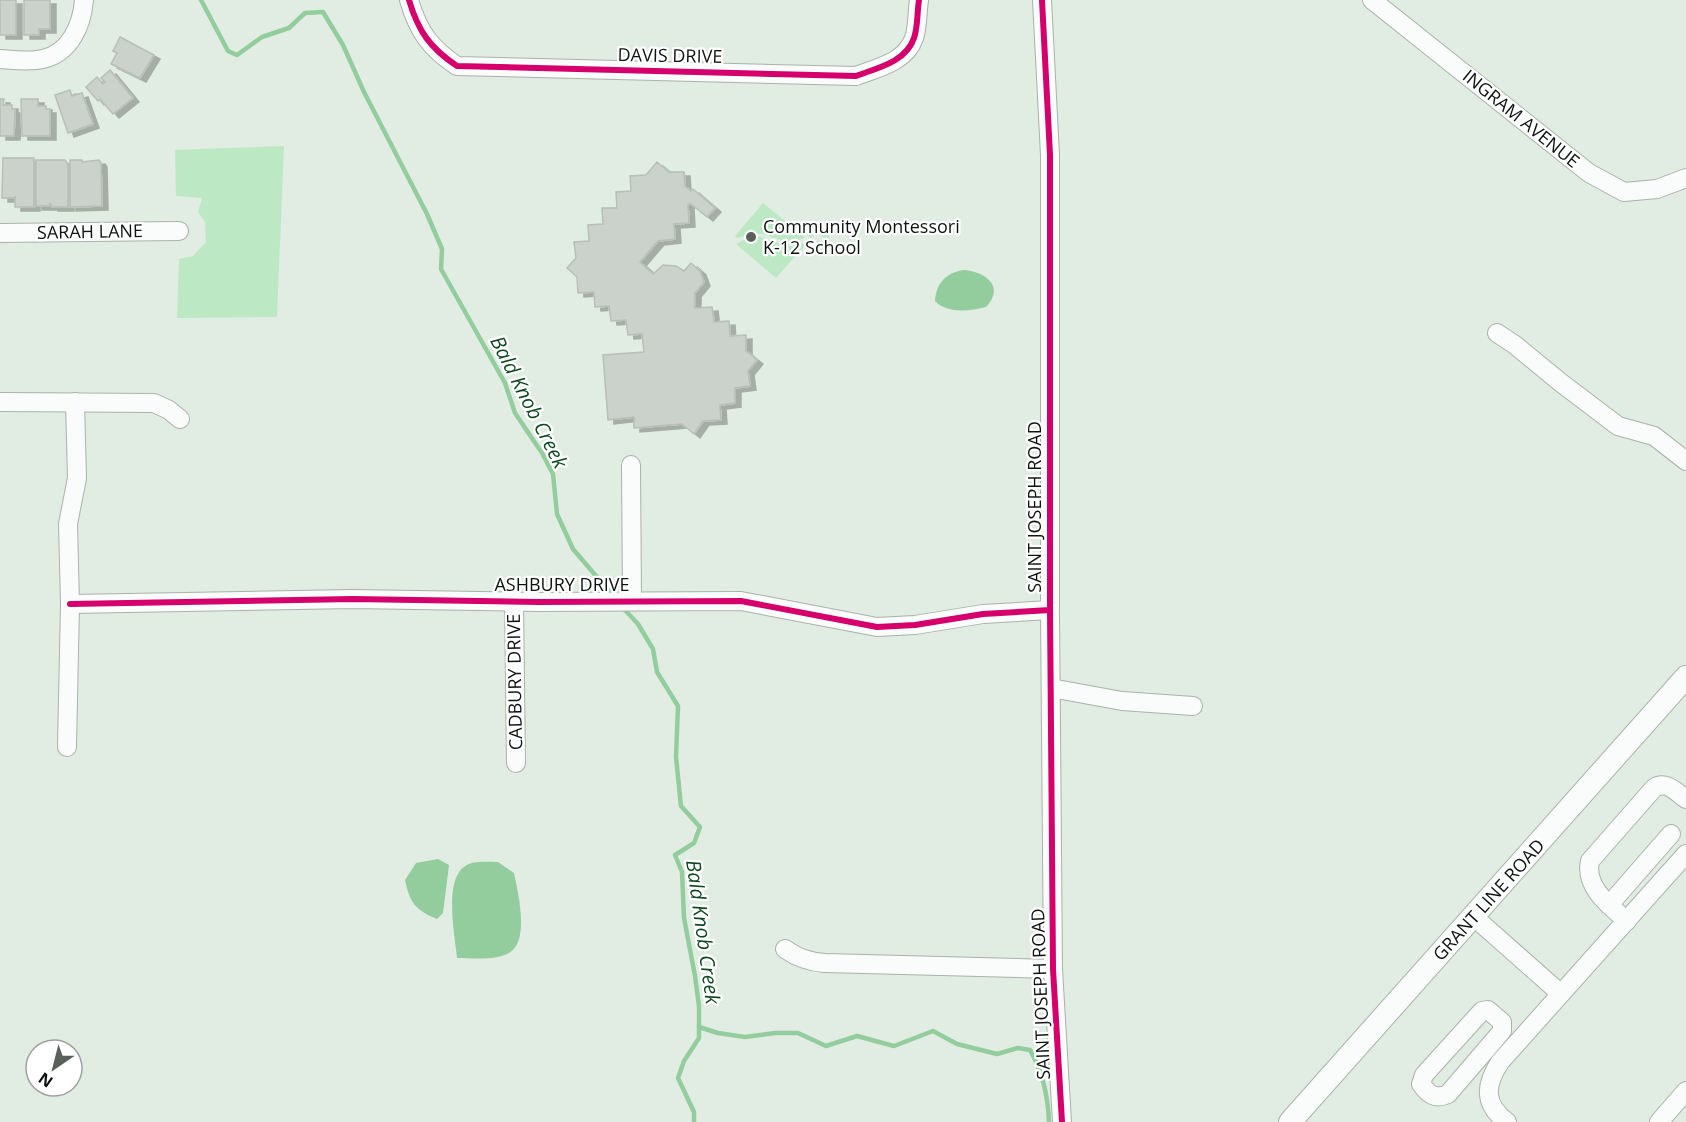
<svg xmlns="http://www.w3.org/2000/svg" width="1686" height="1122" viewBox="0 0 1686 1122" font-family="'Open Sans',sans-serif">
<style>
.green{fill:#bce9c4}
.water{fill:#93cd9e}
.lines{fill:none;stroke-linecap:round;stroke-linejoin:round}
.stream{stroke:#93cd9e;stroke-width:4.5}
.building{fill:#cad2cb;stroke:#b7bfb8;stroke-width:1.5;filter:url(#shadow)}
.minor-casing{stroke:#aab2aa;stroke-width:20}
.major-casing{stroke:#aab2aa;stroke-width:24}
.minor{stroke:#fafcfb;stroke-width:18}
.major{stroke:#fafcfb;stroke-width:22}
.cycleway-casing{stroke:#fff;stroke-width:10}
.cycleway{stroke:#d6006c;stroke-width:6}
.poi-dot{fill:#586059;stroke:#fff;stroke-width:2}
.labels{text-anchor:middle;stroke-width:4.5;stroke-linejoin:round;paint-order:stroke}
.street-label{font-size:18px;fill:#0e140f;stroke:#fff}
.poi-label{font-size:18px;fill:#0e140f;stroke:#fff;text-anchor:start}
.water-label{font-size:20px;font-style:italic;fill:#0f4820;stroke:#fff}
</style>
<defs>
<filter id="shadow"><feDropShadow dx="6" dy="4" stdDeviation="0" flood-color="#0004"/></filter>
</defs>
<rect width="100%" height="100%" fill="#e1ece2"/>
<g class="green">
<path d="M284 146 277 317 177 318 179 259 193 256 206 242 205 222 198 212 202 198 176 196 175 150Z"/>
<path d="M763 203 805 237C789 247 777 238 762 234 753 232 745 236 737 238L735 236Z"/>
<path d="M808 223 827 229 830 235 828 240 816 232 811 238 793 224Z"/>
<path d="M750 237H760L783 244 802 243 805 245 776 278 736 244Z"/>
</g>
<g class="water">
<path d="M963 270C984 271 1006 286 986 307 970 311 947 314 935 301 936 283 946 273 963 270Z"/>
<path d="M438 859 449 865 443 913 437 919C415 910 410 903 405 880L416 863Z"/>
<path d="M498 862 514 873C518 892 530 942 509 953 495 961 472 958 457 958 455 935 442 874 469 864 477 861 490 862 498 862Z"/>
</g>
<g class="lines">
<g class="stream">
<path d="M201 0 228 51 237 55 262 37 289 28 305 13 323 12 343 45 364 92 427 214 442 249 441 269 505 383 515 413 542 453 553 474 557 514 573 549 614 597"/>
<path d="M623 608 638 624 653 649 657 672 678 706 676 757 681 806 700 827 694 843 675 855 682 872 684 918 695 976 699 1006V1038L684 1061 678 1078 694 1112V1122"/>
<path d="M699 1027 718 1033 745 1037 775 1033H798L826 1046 857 1036 894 1046 933 1031 957 1044 997 1054 1018 1048 1030 1050C1043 1072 1048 1096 1049 1122"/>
</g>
</g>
<g class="building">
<rect x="0" y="0" width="16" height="35"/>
<path d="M24 0H50V29H39V35H24Z"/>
<path d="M120 37 154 55 140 78 111 64 117 53 113 51Z"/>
<path d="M110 70 133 98 113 114 100 99 98 101 86 87 97 77 103 84 105 82 101 78Z"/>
<path d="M70 90 72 96 82 93 93 124 68 133 55 95Z"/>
<path d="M0 99H4L3 105H12V109H15L14 136H0Z"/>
<path d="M21 99H38V106H46V109H50V136H22Z"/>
<path d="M3 158H34V207H15V196V198H2Z"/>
<path d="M36 160H65L68 164V207H52L50 203V206H36Z"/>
<path d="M70 160H82V162L99 160 101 163 102 206 70 207Z"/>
<path d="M657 162 669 172H684L685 186 691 191 693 189 715 208 707 217 690 203 688 205 689 223 674 224 675 239 658 241 640 262 653 274 663 265 676 266 684 271 691 263 700 271 704 282 695 293V308L712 307 714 322 729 321 730 336 746 335V351L757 360 748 371 750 386 735 388V403L720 405 721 420 703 421 694 434 682 424 634 428V417L608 420 603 355 644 352 642 334 628 335 626 320 611 321 609 306 595 307 594 292 578 293 577 277 567 268 576 258 574 242 589 241 588 225 603 224 602 208H617L616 192 631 191 630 176 646 175Z"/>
</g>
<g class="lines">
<g class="minor-casing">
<g id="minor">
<path d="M409 0C418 31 430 48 457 66L856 76C877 68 906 62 914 38 918 27 917 12 919 0"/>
<path d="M1042 0 1050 155V610L1053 969 1062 1122"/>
<path d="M1372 0 1589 173 1624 192 1657 189 1686 178"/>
<path d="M0 59C14 60 29 62 43 59 70 53 82 25 84 0"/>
<path d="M0 233 179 231"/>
<path d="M1497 333 1515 345 1560 382 1618 426 1654 436 1686 461"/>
<path d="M0 402 154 403 169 410 180 419"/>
<path d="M631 465 632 600"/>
<path d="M514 601 516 763"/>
<path d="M70 604 353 599 538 602 741 601 877 627 915 625 983 614 1050 610"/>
<path d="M1051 688 1122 701 1193 706"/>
<path d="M67 747 70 604 68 524 77 478 75 402"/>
<path d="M1609 905 1671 834"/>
<path d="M1474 917 1560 993"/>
<path d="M1627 921C1610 906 1584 887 1590 861L1654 788C1666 780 1676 792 1686 799"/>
<path d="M785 949C798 958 809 962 825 963L1053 969"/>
<path d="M1488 1010 1502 1022V1031L1448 1094C1435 1100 1428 1094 1421 1084L1424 1075 1482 1011Z"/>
<path d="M1507 1122C1483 1104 1485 1085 1500 1062L1686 854"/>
<path d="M1659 1122 1686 1091"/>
</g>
</g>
<g class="major-casing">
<path id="major" d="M1290 1122 1686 677"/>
</g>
<use href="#minor" class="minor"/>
<use href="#major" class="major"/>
<g class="cycleway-casing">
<g id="cycleway">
<path d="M409 0C418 31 430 48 457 66L856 76C877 68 906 62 914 38 918 27 917 12 919 0"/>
<path d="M1042 0 1050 155V610L1053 969 1062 1122"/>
<path d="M70 604 353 599 538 602 741 601 877 627 915 625 983 614 1050 610"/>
</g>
</g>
<use href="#cycleway" class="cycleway"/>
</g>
<circle class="poi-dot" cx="751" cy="237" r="6"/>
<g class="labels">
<g class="street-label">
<text transform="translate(670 56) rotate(1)" y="6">DAVIS DRIVE</text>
<text transform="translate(1521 119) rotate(39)" y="6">INGRAM AVENUE</text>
<text transform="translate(90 232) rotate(-1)" y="6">SARAH LANE</text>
<text transform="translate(1035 507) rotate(-90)" y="6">SAINT JOSEPH ROAD</text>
<text x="562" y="591">ASHBURY DRIVE</text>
<text transform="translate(515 682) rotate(-91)" y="6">CADBURY DRIVE</text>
<text transform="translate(1489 900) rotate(-48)" y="6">GRANT LINE ROAD</text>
<text transform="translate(1041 994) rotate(-92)" y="6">SAINT JOSEPH ROAD</text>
</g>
<g class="poi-label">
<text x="763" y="233">Community Montessori<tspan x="763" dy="21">K-12 School</tspan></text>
</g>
<g class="water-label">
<text transform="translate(529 402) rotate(63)" y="7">Bald Knob Creek</text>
<text transform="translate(703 932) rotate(82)" y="7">Bald Knob Creek</text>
</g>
</g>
<g transform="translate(54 1068) rotate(215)"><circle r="28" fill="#ffffff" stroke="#9fa19f" stroke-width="1.5"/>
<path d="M0-4.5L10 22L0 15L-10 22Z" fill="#586059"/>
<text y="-9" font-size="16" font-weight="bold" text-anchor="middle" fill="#0e140f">N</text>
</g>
</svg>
